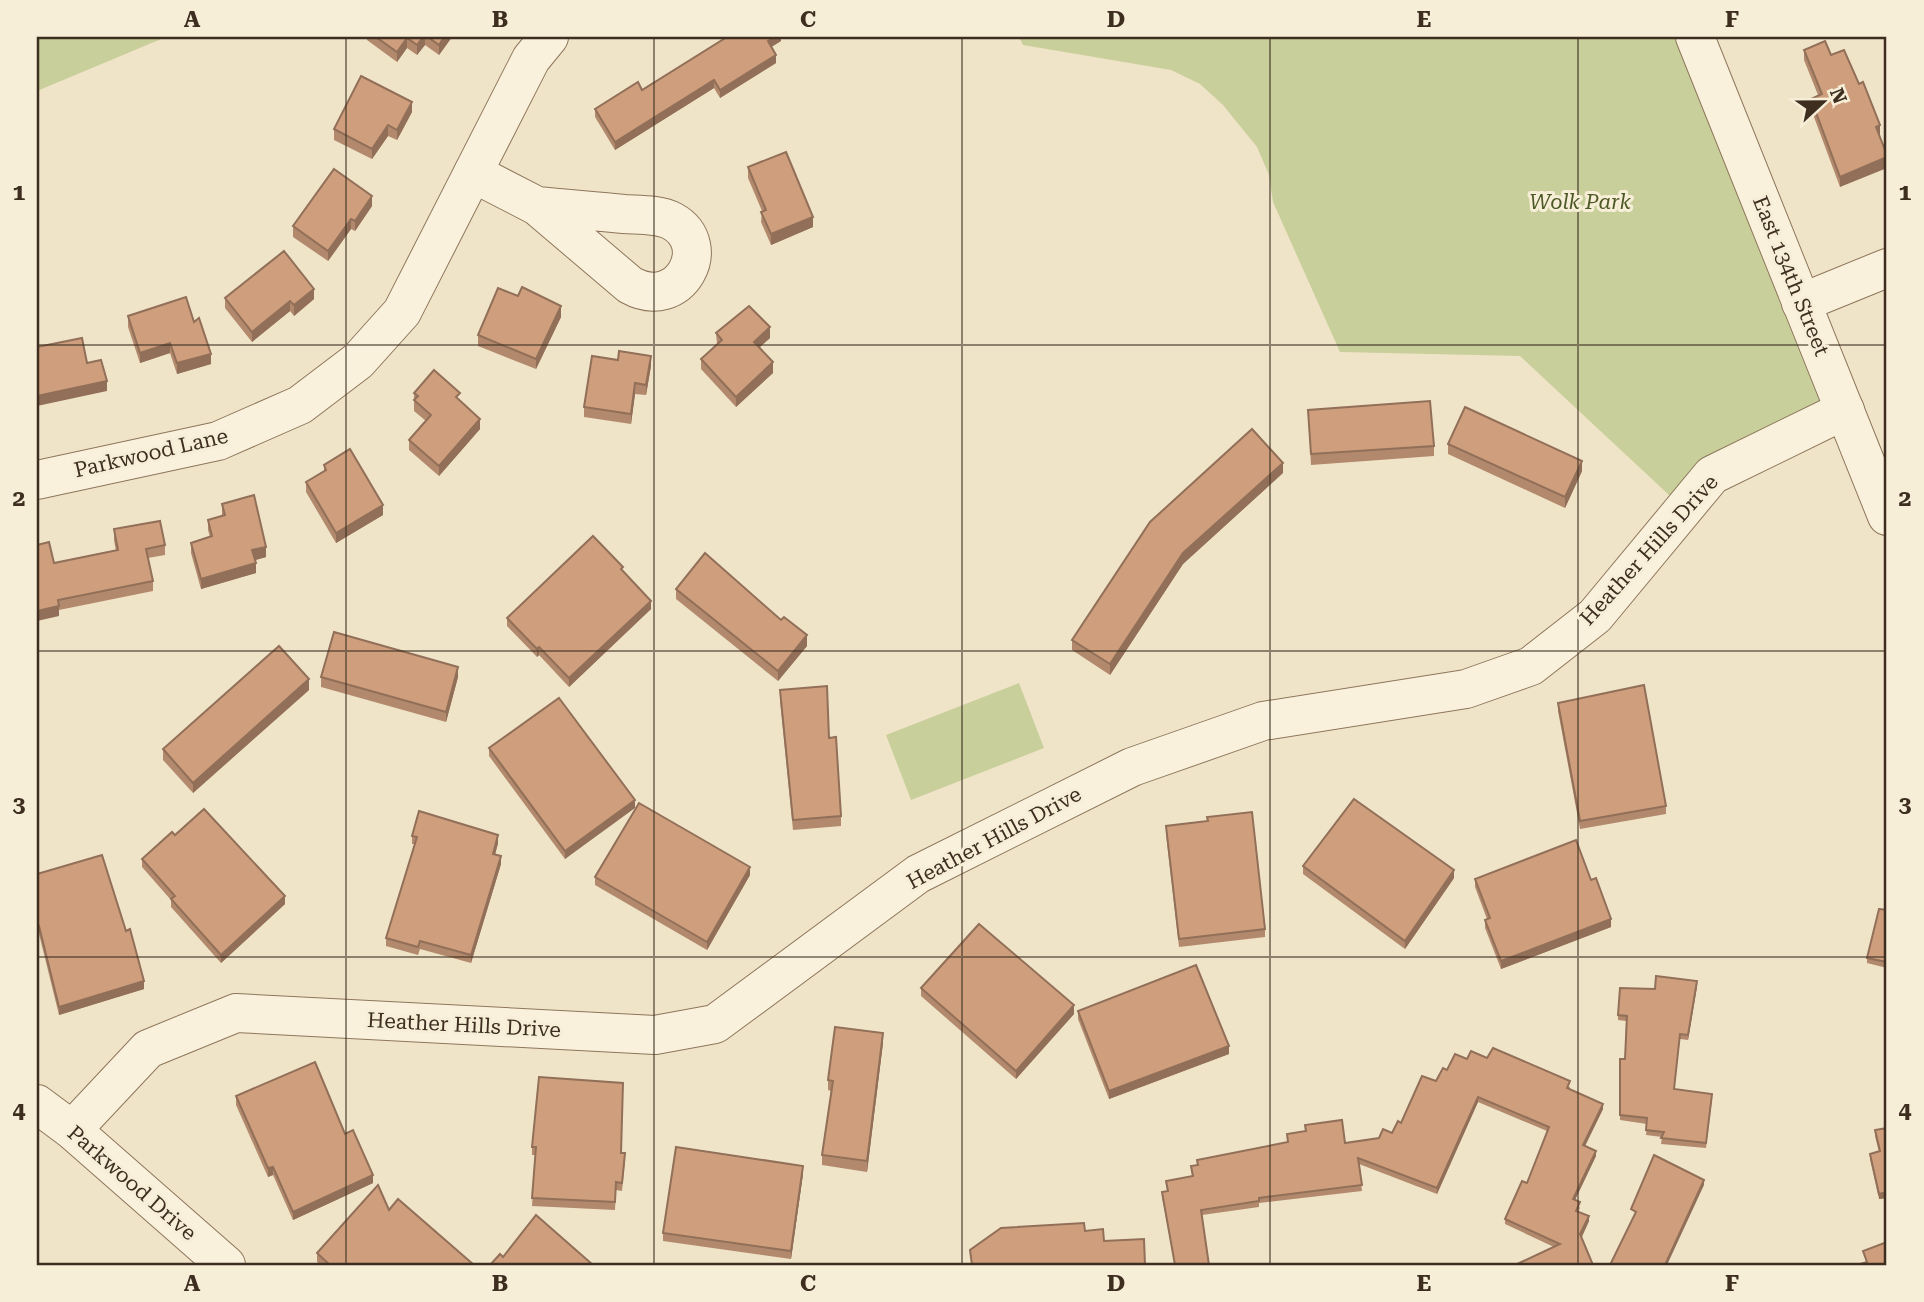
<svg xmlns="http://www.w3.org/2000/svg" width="1924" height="1302" viewBox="0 0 1924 1302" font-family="'Roboto Serif',serif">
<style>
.green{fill:#c9cf9b}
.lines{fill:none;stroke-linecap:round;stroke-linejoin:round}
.minor-casing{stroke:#8d765c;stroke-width:40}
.minor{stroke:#faf1dc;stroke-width:38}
.wall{fill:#b2896c}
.shaded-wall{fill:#916f58}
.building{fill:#cf9f7d;stroke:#916f58;stroke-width:2}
.grid{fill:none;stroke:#3d2e20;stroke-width:2;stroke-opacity:0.55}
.labels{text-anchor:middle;stroke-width:6;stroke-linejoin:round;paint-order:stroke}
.park-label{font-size:21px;font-style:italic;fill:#4d5a26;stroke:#f7eed8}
.street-label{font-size:21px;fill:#3d2e20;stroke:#f7eed8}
.neatline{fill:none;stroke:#3d2e20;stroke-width:2.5}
.grid-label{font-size:23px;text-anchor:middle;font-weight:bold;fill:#3d2e20}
</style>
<rect width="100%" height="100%" fill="#f0e4c8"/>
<g class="green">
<path d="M37 37H166L37 91Z"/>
<path d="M1019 37H1695L1845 410 1684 509 1520 356 1340 352 1273 202 1269 175 1257 147 1223 105 1200 84 1171 70 1023 45Z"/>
<path d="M1019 683 1044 748 911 800 886 735Z"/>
</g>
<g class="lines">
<g class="minor-casing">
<g id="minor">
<path d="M1695 37 1887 516"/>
<path d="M473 173 537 206 630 285C680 313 716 245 672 221 659 214 639 215 624 214 595 211 566 209 537 206"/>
<path d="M1801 303 1887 268"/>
<path d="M37 480 218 441 300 405 358 361 402 312 531 59 549 37"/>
<path d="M37 1104 72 1130 226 1265"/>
<path d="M72 1130 148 1049 236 1013 655 1035 715 1024 918 874 1132 767 1263 721 1466 689 1531 666 1595 616 1712 475 1845 410"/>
</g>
</g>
<use href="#minor" class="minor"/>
</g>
<g class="wall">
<path d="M367 37H452L439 55 425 45 417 55 407 48 397 62 367 40Z"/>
<path d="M781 37V41L771 47 776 63 720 98 714 88 615 150 595 117V109Z"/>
<path d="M1804 50 1831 55 1880 135 1840 187 1811 109V99L1818 95 1804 60Z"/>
<path d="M412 112 397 140 388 136 372 159 334 140V129Z"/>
<path d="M748 167 813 227 771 245 761 222 762 211 748 178Z"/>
<path d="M372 206 355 231 351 229 328 261 293 237V226Z"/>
<path d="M518 296 561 317 536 369 478 346V335Z"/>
<path d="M225 298 314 299 294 316 290 311 252 342 225 308Z"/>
<path d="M128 316 194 322 211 364 177 374 170 353 140 363 128 327Z"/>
<path d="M716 333 770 338 759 348 773 373 736 407 701 369V359L717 344Z"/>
<path d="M651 366 646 395 635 394 631 424 584 417V407Z"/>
<path d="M414 393 460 400 480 429 439 476 409 450V440L426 421 414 411Z"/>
<path d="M1308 410 1434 446V456L1311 465Z"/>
<path d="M1448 444 1582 471 1565 508 1448 454Z"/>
<path d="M324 465 383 515 336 543 306 492V482L324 471Z"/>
<path d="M1283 473 1183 564 1110 675 1072 650V640Z"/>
<path d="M222 504 266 557 255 560 256 573 201 589 191 553V543L210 537 208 530V520L222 516Z"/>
<path d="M114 529 165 545V555L148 558 153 581V591L59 610V616L54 563 116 551 114 540Z"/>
<path d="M623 572 651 609 569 687 539 655 537 657 507 626V618Z"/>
<path d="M676 589 781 620 807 646 778 681 676 599Z"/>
<path d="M321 677H458L446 722 321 687Z"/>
<path d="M309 690 193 793 163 760V749Z"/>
<path d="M780 690 829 738 841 816V826L793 830 780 700Z"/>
<path d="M1558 703 1666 806V814L1580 829 1558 711Z"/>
<path d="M489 748 635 800 565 859 489 756Z"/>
<path d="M1166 826 1265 929V937L1179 947 1166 834Z"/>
<path d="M412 836 498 843 495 855 501 864 471 963 420 949 418 955 386 946V938L415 844H412Z"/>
<path d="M142 859 285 904 221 963 171 907V900L142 867Z"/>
<path d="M1303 866 1454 878 1405 949 1303 874Z"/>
<path d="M37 874 144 989 59 1015 39 934 37 935Z"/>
<path d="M750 875 707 950 595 885V877Z"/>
<path d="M1475 879 1591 880 1611 927 1501 969 1485 928V920L1487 919 1475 887Z"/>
<path d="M1887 910V968L1867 963V958Z"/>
<path d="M1697 986 1688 1040 1680 1039 1674 1089 1712 1099 1706 1148 1661 1144 1662 1137 1646 1135 1647 1124 1620 1120V1059H1625L1626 1021 1618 1020V1015L1655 989Z"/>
<path d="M921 988 1074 1014 1016 1079 921 996Z"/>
<path d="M1078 1011 1229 1054 1109 1099 1078 1019Z"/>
<path d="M883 1043 867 1172 822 1165V1155L831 1091 828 1090V1080Z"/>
<path d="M1487 1058 1570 1087 1569 1089 1603 1109 1585 1146 1596 1156 1575 1200 1580 1208 1578 1212 1589 1221 1582 1237 1554 1247 1505 1224V1219L1527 1183 1547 1131 1478 1102 1437 1194 1359 1164 1362 1191 1259 1203V1207L1202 1215 1209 1265H1175L1162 1197V1192L1167 1191 1166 1181 1192 1176 1191 1166 1197 1165V1160L1288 1142 1287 1134 1305 1131V1125L1345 1143 1379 1138 1392 1133 1436 1081 1447 1070 1467 1059Z"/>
<path d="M236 1096 345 1134 373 1183 293 1220 273 1175 268 1177 236 1105Z"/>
<path d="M1887 1128V1198L1879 1199 1870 1159V1154L1879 1152 1875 1136V1130Z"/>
<path d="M532 1147 621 1153 625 1161 622 1191 616 1190 615 1210 532 1206 535 1155H532Z"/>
<path d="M803 1174 791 1259 663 1241V1233Z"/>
<path d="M389 1210 474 1265H321L317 1262V1253Z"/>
</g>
<g class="shaded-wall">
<path d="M423 37H425V45L417 55V45Z"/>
<path d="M444 37H452L439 55V45Z"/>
<path d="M775 37H781V41L768 49V41Z"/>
<path d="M407 38V48L397 62V52Z"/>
<path d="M776 55V63L720 98V90Z"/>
<path d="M714 80V88L615 150V142Z"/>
<path d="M412 102V112L397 140V130Z"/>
<path d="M388 125V136L372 159V149Z"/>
<path d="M1880 125V135L1876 137V127Z"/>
<path d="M1887 157V168L1840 187V177Z"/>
<path d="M372 196V206L355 231V221Z"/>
<path d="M813 217V227L771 245V234Z"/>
<path d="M351 219V229L328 261V251Z"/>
<path d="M314 289V299L294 316V305Z"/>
<path d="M290 301V311L252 342V332Z"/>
<path d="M561 306V317L536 369V359Z"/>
<path d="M770 327V338L754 352V342Z"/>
<path d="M170 343V353L140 363V353Z"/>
<path d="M211 354V364L177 374V363Z"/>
<path d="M651 356V366L646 395V385Z"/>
<path d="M773 362V373L736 407V397Z"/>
<path d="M107 381V391L37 406V396Z"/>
<path d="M635 383V394L631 424V414Z"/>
<path d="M480 419V429L439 476V466Z"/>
<path d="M1582 461V471L1565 508V497Z"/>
<path d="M1283 463V473L1183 564 1110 675V664L1183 553Z"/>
<path d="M383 505V515L336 543V533Z"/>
<path d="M266 547V557L252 561V550Z"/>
<path d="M256 563V573L201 589V579Z"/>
<path d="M651 601V609L569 687V678Z"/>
<path d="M59 606V616L37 621V611Z"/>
<path d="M807 635V646L778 681V671Z"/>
<path d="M539 647V655L537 657V649Z"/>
<path d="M458 667V677L446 722V712Z"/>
<path d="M309 679V690L193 793V783Z"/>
<path d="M635 800V808L565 859V851Z"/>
<path d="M498 835V843L493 862V854Z"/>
<path d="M501 856V864L471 963V955Z"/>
<path d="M750 867V875L707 950V942Z"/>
<path d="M1454 870V878L1405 949V941Z"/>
<path d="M285 896V904L221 963V955Z"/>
<path d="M1611 919V927L1501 969V961Z"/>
<path d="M144 981V989L59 1015V1007Z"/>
<path d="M1697 981V986L1688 1040V1035Z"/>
<path d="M1074 1005V1014L1016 1079V1071Z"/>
<path d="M883 1033V1043L867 1172V1161Z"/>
<path d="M1229 1046V1054L1109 1099V1091Z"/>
<path d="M1478 1097V1102L1437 1194V1188Z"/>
<path d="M1603 1104V1109L1583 1150V1145Z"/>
<path d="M1596 1151V1156L1573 1204V1199Z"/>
<path d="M803 1166V1174L791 1259V1251Z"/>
<path d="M273 1167V1175L268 1177V1168Z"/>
<path d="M373 1175V1183L293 1220V1212Z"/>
<path d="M1704 1180V1185L1667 1265H1665Z"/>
<path d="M1887 1192V1198L1879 1199V1194Z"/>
<path d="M1589 1216V1221L1580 1240V1234Z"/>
</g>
<g class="building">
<path d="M376 37H423L417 45 407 38 397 52Z"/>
<path d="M428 37H444L439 45Z"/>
<path d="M727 37H775L768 41 776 55 720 90 714 80 615 142 595 109 638 82 642 90Z"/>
<path d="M1825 41 1831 55 1844 50 1859 84 1863 82 1880 125 1876 127 1887 155V157L1840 177 1811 99 1822 94 1804 50Z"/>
<path d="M361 76 412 102 397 130 388 125 372 149 334 129Z"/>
<path d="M786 152 813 217 771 234 761 212 766 210 748 167Z"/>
<path d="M334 169 372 196 355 221 351 219 328 251 293 226Z"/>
<path d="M284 251 314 289 294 305 290 301 252 332 225 298Z"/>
<path d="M522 287 561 306 536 359 478 335 498 288 518 296Z"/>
<path d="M186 297 194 322 199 318 211 354 177 363 170 343 140 353 128 316Z"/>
<path d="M749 306 770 327 754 342 773 362 736 397 701 359 722 340 716 333Z"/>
<path d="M82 338 87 363 101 360 107 381 37 396V347Z"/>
<path d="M619 351 651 356 646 385 635 383 631 414 584 407 592 356 618 360Z"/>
<path d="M434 370 460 393 456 397 480 419 439 466 409 440 431 415 414 400 418 396 414 393Z"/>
<path d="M1430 401 1434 446 1311 454 1308 410Z"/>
<path d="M1465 407 1582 461 1565 497 1448 444Z"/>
<path d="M1252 429 1283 463 1183 553 1110 664 1072 640 1150 522Z"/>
<path d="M350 449 383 505 336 533 306 482 326 470 324 465Z"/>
<path d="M254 495 266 547 252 550 256 563 201 579 191 543 212 536 208 520 225 515 222 504Z"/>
<path d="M160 521 165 545 146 549 153 581 58 600 59 606 37 611V545L49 542 54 563 118 550 114 529Z"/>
<path d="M593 536 623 567 621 569 651 601 569 678 539 647 537 649 507 618Z"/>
<path d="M705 553 781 620 784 617 807 635 778 671 676 589Z"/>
<path d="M334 632 458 667 446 712 321 677Z"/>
<path d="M279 646 309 679 193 783 163 749Z"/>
<path d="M1644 685 1666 806 1580 821 1558 703Z"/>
<path d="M827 686 829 738 836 737 841 816 793 820 780 690Z"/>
<path d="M559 698 635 800 565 851 489 748Z"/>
<path d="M1354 799 1454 870 1405 941 1303 866Z"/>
<path d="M639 803 750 867 707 942 595 877Z"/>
<path d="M204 809 285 896 221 955 171 899 175 896 142 859 172 832 175 835Z"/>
<path d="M419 811 498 835 493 854 501 856 471 955 420 941 418 947 386 938 417 837 412 836Z"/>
<path d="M1252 812 1265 929 1179 939 1166 826 1208 821 1207 817Z"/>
<path d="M1576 840 1591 880 1596 878 1611 919 1501 961 1485 920 1490 918 1475 879Z"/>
<path d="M102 855 126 931 130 929 144 981 59 1007 39 926 37 927V874Z"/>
<path d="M1879 909 1887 910V962L1867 958Z"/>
<path d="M979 924 1074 1005 1016 1071 921 988Z"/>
<path d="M1196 965 1229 1046 1109 1091 1078 1011Z"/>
<path d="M1656 976 1697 981 1688 1035 1680 1034 1674 1089 1712 1094 1706 1143 1661 1138 1664 1132 1646 1130 1647 1118 1620 1115V1059H1625L1627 1016 1618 1015 1620 988 1655 989Z"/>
<path d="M835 1027 883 1033 867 1161 822 1155 833 1081 828 1080Z"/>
<path d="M1493 1048 1570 1081 1567 1088 1603 1104 1583 1145 1596 1151 1573 1199 1580 1202 1576 1211 1589 1216 1580 1234 1593 1265H1515L1560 1244 1505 1219 1522 1181 1527 1183 1549 1127 1478 1097 1437 1188 1358 1158 1362 1185 1259 1198V1201L1201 1210 1209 1265H1175L1162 1192 1168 1191 1166 1181 1193 1176 1191 1166 1198 1165 1197 1160 1288 1142 1287 1134 1306 1131 1305 1125 1342 1120 1345 1143 1379 1138 1383 1129 1392 1133 1398 1121 1401 1123 1422 1076 1436 1081 1443 1068 1447 1070 1455 1054 1467 1059 1471 1051 1487 1058Z"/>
<path d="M315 1062 345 1134 353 1130 373 1175 293 1212 273 1167 268 1168 236 1096Z"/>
<path d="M539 1077 623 1083 621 1153H625L622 1183 616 1182 615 1202 532 1198 536 1147H532Z"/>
<path d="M1887 1128V1192L1879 1194 1870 1154 1880 1151 1875 1130Z"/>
<path d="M676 1147 803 1166 791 1251 663 1233Z"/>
<path d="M1654 1155 1704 1180 1665 1265H1610L1636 1212 1631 1209Z"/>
<path d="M378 1185 389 1210 398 1199 474 1265H330L317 1253Z"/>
<path d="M536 1215 593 1265H490L500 1254 503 1257Z"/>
<path d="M1084 1223 1085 1231 1103 1229 1104 1241 1144 1239 1145 1265H972L970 1250 1001 1228Z"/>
<path d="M1887 1242V1265H1857L1867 1262 1863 1251Z"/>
</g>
<path class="grid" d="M346 37V1265M654 37V1265M962 37V1265M1270 37V1265M1578 37V1265M37 345H1887M37 651H1887M37 957H1887"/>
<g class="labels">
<g class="park-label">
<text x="1580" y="209">Wolk Park</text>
</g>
<g class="street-label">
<text transform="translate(1791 276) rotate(68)" y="7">East 134th Street</text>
<text transform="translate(151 453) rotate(-13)" y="7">Parkwood Lane</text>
<text transform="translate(1649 550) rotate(-48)" y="7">Heather Hills Drive</text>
<text transform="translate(994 838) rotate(-28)" y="7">Heather Hills Drive</text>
<text transform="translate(464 1025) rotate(3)" y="7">Heather Hills Drive</text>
<text transform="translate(132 1183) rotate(41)" y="7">Parkwood Drive</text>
</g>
</g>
<rect width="1924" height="1302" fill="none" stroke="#f7eed8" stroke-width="77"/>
<g transform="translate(1823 102) rotate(68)" stroke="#f7eed8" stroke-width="5" paint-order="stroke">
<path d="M0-5L12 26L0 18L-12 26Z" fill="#3d2e20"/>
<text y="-10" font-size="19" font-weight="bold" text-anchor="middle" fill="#3d2e20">N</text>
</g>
<rect x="38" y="38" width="1847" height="1226" class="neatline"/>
<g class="grid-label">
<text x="192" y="27">A</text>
<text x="500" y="27">B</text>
<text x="808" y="27">C</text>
<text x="1116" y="27">D</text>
<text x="1424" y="27">E</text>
<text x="1732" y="27">F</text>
<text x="19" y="200">1</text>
<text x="1905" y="200">1</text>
<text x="19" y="506">2</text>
<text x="1905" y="506">2</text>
<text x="19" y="812">3</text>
<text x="1905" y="812">3</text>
<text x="19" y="1118">4</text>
<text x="1905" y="1118">4</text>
<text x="192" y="1291">A</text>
<text x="500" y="1291">B</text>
<text x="808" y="1291">C</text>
<text x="1116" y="1291">D</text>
<text x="1424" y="1291">E</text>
<text x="1732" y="1291">F</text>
</g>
</svg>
